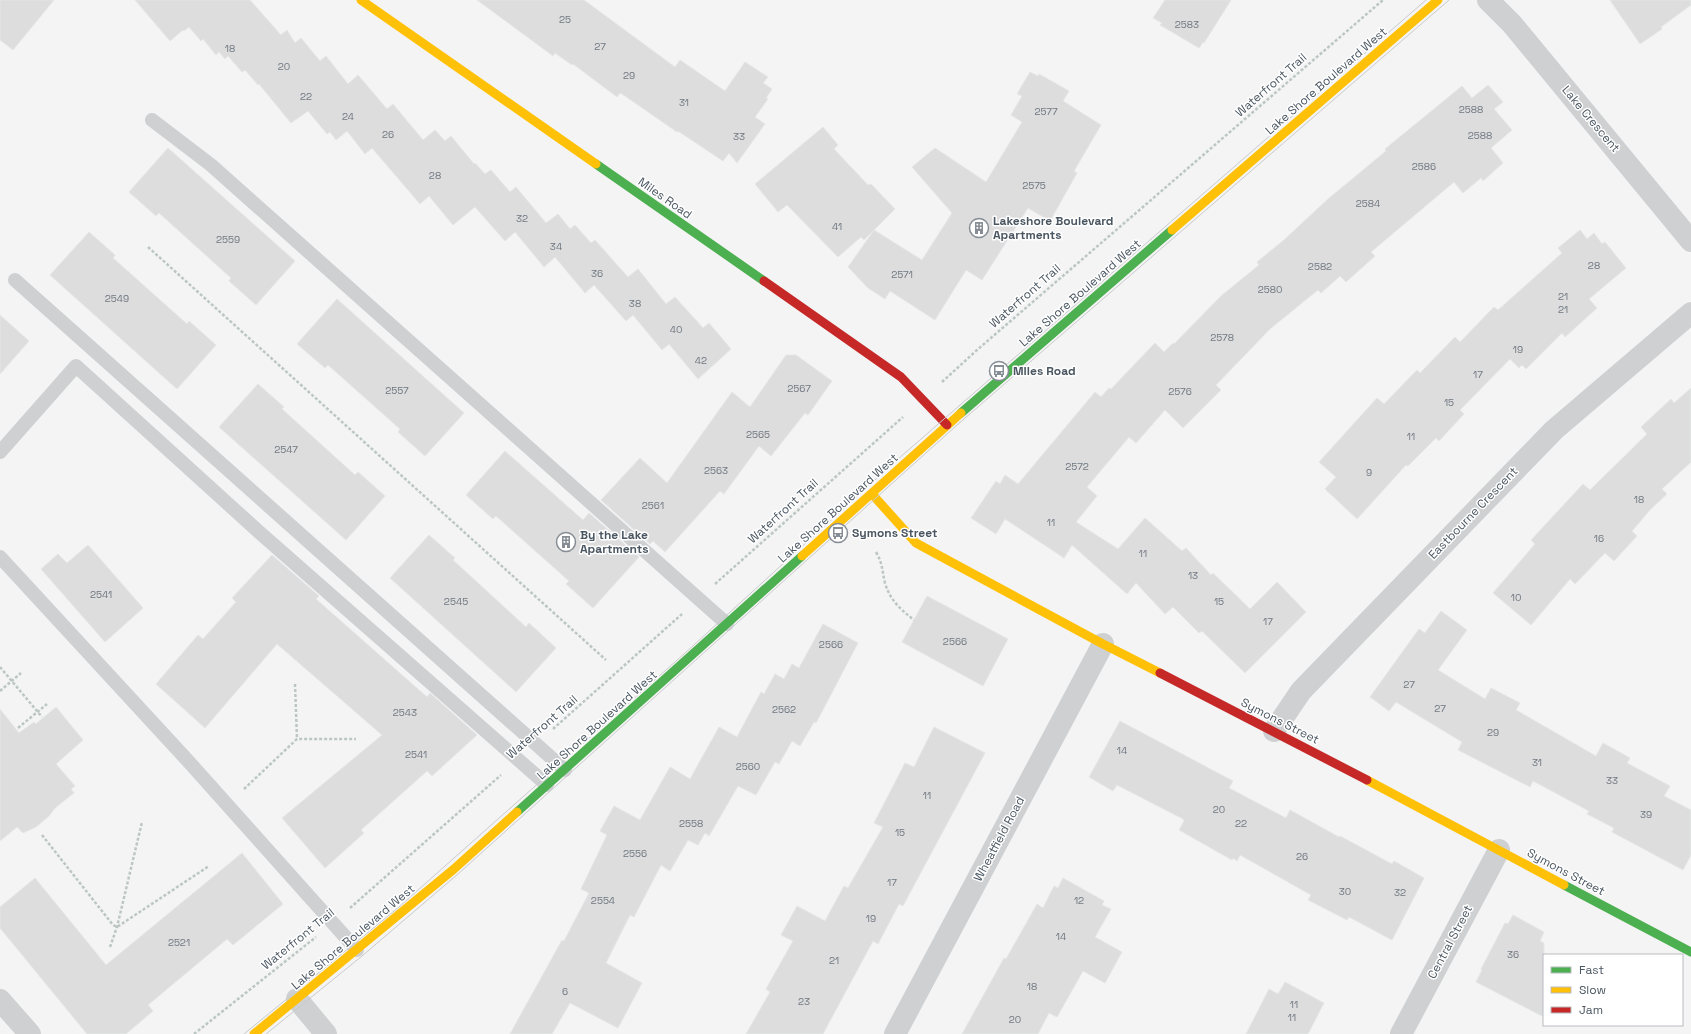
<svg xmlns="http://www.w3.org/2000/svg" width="1691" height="1034" viewBox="0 0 1691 1034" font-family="'Space Grotesk',sans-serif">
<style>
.building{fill:#ddddde;stroke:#e5e6e7}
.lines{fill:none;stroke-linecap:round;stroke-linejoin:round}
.path{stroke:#bcc7c4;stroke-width:2.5;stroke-dasharray:3 2;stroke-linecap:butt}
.lane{stroke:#ced0d2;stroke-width:14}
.street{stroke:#ced0d2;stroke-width:22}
.fast{stroke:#4caf50;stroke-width:9}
.slow{stroke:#ffc107;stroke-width:9}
.jam{stroke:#c62828;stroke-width:9}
.tram{stroke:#c9cacc;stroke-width:1}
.labels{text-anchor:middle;stroke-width:3;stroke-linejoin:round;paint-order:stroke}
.number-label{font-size:10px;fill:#707881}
.street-label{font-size:12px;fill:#4a5661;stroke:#fff}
.poi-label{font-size:12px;font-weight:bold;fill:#4a5661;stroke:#fff;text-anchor:start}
</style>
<rect width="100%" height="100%" fill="#f4f4f4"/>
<g class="building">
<path d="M0 0H54L13 50 0 40Z"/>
<path d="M135 0H250L281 35 287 30 295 43 301 38 320 61 326 56 348 84 358 75 387 109 393 104 423 140 435 130 445 141 451 136 474 164 475 163 485 174 491 170 510 192 516 187 546 223 558 214 570 229 575 225 591 243 595 240 628 277 638 269 666 304 675 297 703 328 709 323 731 349 698 379 669 344 662 350 633 315 626 321 594 285 585 293 555 257 544 267 515 232 505 241 475 207 453 225 429 196 420 204 372 148 365 154 347 131 336 140 330 132 327 134 308 111 291 123 259 84 258 85 245 70 242 72 228 56 225 59 219 52 216 55 203 39 201 41 189 27 184 31 183 30 170 41Z"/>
<path d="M477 0H584L675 67 680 60 725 91 745 62 768 77 763 83 772 89 766 98 768 99 755 117 765 124 737 163 729 153 723 161 678 131 677 132 625 96 620 93 617 97 573 64 572 65 555 53 553 56Z"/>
<path d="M1165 0H1231L1204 43 1203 42 1199 48 1160 25 1162 23 1153 18Z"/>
<path d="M1610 0H1691V5L1661 27 1662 29 1640 44Z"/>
<path d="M1030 72 1038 76 1039 74 1069 91 1063 101 1101 125 1074 171 1077 173 1050 221 1028 208 982 280 966 270 935 320 890 291 885 299 868 288 848 267 874 230 922 260 952 213 912 167 935 148 986 182 1022 122 1011 115 1022 96 1017 94Z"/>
<path d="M1488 85 1503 102 1494 109 1512 130 1491 148 1503 163 1483 181 1481 178 1463 193 1454 182 1371 252 1375 256 1346 282 1340 276 1321 293 1318 290 1270 329 1216 385 1221 390 1183 428 1165 410 1136 443 1129 437 1087 487 1097 496 1076 522 1118 549 1145 518 1182 551 1186 548 1211 575 1213 573 1250 609 1277 582 1306 612 1245 673 1202 631 1199 633 1173 607 1165 614 1136 583 1127 594 1072 545 1064 558 1005 519 996 534 971 518 996 481 1000 484 1005 475 1018 484 1095 392 1101 397 1109 388 1111 389 1155 343 1164 352 1173 343 1174 344 1221 296 1259 265 1257 262 1285 239 1328 199 1386 151 1385 149 1462 86 1472 98Z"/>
<path d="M823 127 838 145 834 149 868 185 871 184 895 209 864 240 861 237 838 257 787 205 778 212 755 184Z"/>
<path d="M168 148 295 261 256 305 229 281 231 278 159 213 156 216 129 192Z"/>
<path d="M1580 230 1587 239 1594 233 1602 244 1605 242 1626 268 1589 299 1597 308 1565 337 1562 333 1526 369 1522 365 1519 368 1510 359 1460 410 1464 414 1439 441 1436 438 1408 466 1406 465 1357 519 1325 489 1336 477 1319 462 1377 398 1384 404 1417 370 1420 373 1455 337 1460 342 1494 307 1498 310 1562 253 1558 248Z"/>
<path d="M89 232 115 255 113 258 187 324 189 321 216 345 177 389 50 275Z"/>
<path d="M337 299 464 413 425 456 398 432 400 429 328 365 325 368 297 344Z"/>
<path d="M0 315 29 341 0 374Z"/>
<path d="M786 355H796L832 381 808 415 805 413 771 456 759 446 724 494 720 491 665 552 653 541 650 544 601 500 640 458 667 483 732 392 750 407Z"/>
<path d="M258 384 284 407 282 409 355 475 358 472 385 496 346 540 219 427Z"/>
<path d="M1691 388V462L1662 489 1667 494 1650 510 1632 531 1637 536 1614 561 1605 553 1575 584 1570 579 1531 625 1493 593 1535 544 1531 540 1583 484 1590 490 1647 434 1641 427 1671 399 1674 403Z"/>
<path d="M505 451 583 520 589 513 639 557 593 608 566 584 569 581 496 516 493 519 466 495Z"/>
<path d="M429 535 455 558 453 560 526 627 529 623 556 648 516 692 390 578Z"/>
<path d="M88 545 143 608 105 642 41 569 58 554 67 563Z"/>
<path d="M272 555 319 596 316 599 427 697 430 693 477 735 432 776 427 771 361 830 364 833 325 868 282 818 382 735 277 644 205 728 156 684 198 635 203 639 236 602 232 598Z"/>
<path d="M927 596 1008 639 983 686 902 642Z"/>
<path d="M1441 611 1467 630 1438 670 1485 699 1491 688 1520 703 1516 710 1596 756 1603 743 1630 758 1627 763 1670 786 1664 796 1691 810V855L1683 870 1612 832 1614 828 1587 814 1589 811 1576 804 1533 781 1530 787 1458 750 1462 742 1396 702 1389 711 1370 697 1419 629 1425 633Z"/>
<path d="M823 624 858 643 816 723 814 722 800 746 792 741 779 764 775 762 756 795 738 786 709 836 705 833 698 845 688 840 670 871 661 865 634 917 630 915 606 963 642 983 618 1028 570 1003 552 1034H510L562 940 564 941 589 893 581 889 607 835 600 831 614 806 640 820 670 767 690 779 719 727 737 737 761 692 764 694 775 674 784 679 792 664 799 668Z"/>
<path d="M56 707 83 740 56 764 75 786 71 789 74 793 55 808 49 816 36 827 23 833 17 827 0 841V709L19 733 34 722 36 724Z"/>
<path d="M1120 721 1233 781 1229 788 1286 818 1290 810 1339 837 1340 836 1392 864 1394 861 1424 878 1392 940 1349 917 1347 920 1308 900 1311 895 1240 855 1237 861 1233 858 1232 860 1179 830 1184 821 1183 819 1117 785 1113 791 1089 777Z"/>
<path d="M934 727 985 753 903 906 899 904 878 944 873 941 823 1034H746L770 992 766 989 793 941 781 935 797 906 825 921 844 886 848 888 883 827 874 823 905 763 914 767Z"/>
<path d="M242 853 283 904 233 945 227 939 148 1005 153 1011 126 1034H87L0 928V907L35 878 106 965Z"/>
<path d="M1063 878 1104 901 1102 905 1111 909 1095 937 1122 952 1105 983 1083 971 1057 1017 1049 1013 1038 1034H962L1004 958 1006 959 1037 904 1043 908 1054 886 1058 888Z"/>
<path d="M1513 915 1544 932 1540 941 1544 943V1017L1476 982 1482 970 1481 969 1505 923 1508 924Z"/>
<path d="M1285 982 1324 1003 1308 1034H1246L1269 989 1278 994Z"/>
</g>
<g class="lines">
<g class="path">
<path d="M148 247 606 660"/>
<path d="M942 382 977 350 1383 0"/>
<path d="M876 552C883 564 882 571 885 583 890 600 900 609 914 620"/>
<path d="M715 584 903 417"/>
<path d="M0 667 42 717"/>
<path d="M295 684 297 739"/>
<path d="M0 691 21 673"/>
<path d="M18 728 47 704"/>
<path d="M553 729 682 614"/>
<path d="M244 789 297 739H356"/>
<path d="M42 835 113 925 117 927 209 866"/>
<path d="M350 908 501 775"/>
<path d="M110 947 117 927 142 822"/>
<path d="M194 1034 316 937"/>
</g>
<g class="lane">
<path d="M152 120 211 165 727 624"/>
<path d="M15 280 565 770"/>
<path d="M0 452 76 366 259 532 547 785"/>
<path d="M0 557 189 762 357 950"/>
</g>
<g class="street">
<path d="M1488 0 1512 24 1691 241"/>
<path d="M1274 731 1301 691 1554 430 1691 313"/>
<path d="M297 999 326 1034"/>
<path d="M0 1000 30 1034"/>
<path d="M895 1034 1103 644"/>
<path d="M1401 1034 1499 850"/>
</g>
<g class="fast">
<path d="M596 164 764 281"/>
<path d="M961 413 1172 230"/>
<path d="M517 812 802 556"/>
<path d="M1564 885 1691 952"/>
</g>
<g class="slow">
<path d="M361 0 596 164"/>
<path d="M1172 230 1438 0"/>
<path d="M872 494 916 543 1103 644 1160 673"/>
<path d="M802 556 961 413"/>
<path d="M1367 780 1564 885"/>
<path d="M254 1034 454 869 517 812"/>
</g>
<g class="jam">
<path d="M764 281 901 377 947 425"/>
<path d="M1160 673 1367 780"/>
</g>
<g class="tram">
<path d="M244 1034 399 907 436 874 684 654 898 459 1426 0"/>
<path d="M266 1034 362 956 458 874 957 425 1449 0"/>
</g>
</g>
<defs>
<g id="building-ring" transform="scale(1)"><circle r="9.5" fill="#fff" stroke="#868d94" stroke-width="1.5"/><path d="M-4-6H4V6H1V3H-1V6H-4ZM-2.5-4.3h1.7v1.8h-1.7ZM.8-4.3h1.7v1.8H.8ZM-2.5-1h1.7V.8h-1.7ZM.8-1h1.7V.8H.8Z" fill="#868d94"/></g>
<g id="bus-ring" transform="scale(1)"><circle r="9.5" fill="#fff" stroke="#868d94" stroke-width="1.5"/><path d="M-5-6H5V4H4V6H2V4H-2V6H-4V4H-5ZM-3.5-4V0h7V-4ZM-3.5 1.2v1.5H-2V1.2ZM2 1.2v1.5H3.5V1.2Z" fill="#868d94"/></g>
</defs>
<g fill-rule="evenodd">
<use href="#building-ring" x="979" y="228"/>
<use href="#bus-ring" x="999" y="371"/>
<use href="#bus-ring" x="838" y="533"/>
<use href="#building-ring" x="566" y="542"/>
</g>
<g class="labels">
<g class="number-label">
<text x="565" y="23">25</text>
<text x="1187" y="28">2583</text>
<text x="600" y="50">27</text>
<text x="230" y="52">18</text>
<text x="284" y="70">20</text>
<text x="629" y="79">29</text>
<text x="306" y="100">22</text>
<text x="684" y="106">31</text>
<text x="1471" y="113">2588</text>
<text x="1046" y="115">2577</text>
<text x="348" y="120">24</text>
<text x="388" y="138">26</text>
<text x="1480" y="139">2588</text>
<text x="739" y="140">33</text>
<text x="1424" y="170">2586</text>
<text x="435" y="179">28</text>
<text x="1034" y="189">2575</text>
<text x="1368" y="207">2584</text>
<text x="522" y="222">32</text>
<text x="837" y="230">41</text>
<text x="228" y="243">2559</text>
<text x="556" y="250">34</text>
<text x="1594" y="269">28</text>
<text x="1320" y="270">2582</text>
<text x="597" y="277">36</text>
<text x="902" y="278">2571</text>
<text x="1270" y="293">2580</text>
<text x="1563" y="300">21</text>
<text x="117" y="302">2549</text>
<text x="635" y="307">38</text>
<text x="1563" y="313">21</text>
<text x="676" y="333">40</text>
<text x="1222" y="341">2578</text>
<text x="1518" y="353">19</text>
<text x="701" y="364">42</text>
<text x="1478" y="378">17</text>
<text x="799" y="392">2567</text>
<text x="397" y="394">2557</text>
<text x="1180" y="395">2576</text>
<text x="1449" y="406">15</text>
<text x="758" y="438">2565</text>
<text x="1411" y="440">11</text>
<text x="286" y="453">2547</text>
<text x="1077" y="470">2572</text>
<text x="716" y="474">2563</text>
<text x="1369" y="476">9</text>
<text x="1639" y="503">18</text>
<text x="653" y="509">2561</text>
<text x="1051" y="526">11</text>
<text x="1599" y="542">16</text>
<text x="1143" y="557">11</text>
<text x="1193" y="579">13</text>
<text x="101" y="598">2541</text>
<text x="1516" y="601">10</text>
<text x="456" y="605">2545</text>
<text x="1219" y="605">15</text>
<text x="1268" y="625">17</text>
<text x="955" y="645">2566</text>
<text x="831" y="648">2566</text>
<text x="1409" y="688">27</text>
<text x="1440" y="712">27</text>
<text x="784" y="713">2562</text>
<text x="405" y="716">2543</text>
<text x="1493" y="736">29</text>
<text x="1122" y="754">14</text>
<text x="416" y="758">2541</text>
<text x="1537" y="766">31</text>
<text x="748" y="770">2560</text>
<text x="1612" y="784">33</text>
<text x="927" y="799">11</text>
<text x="1219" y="813">20</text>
<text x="1646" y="818">39</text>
<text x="691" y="827">2558</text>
<text x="1241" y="827">22</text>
<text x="900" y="836">15</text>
<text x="635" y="857">2556</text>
<text x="1302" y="860">26</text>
<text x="892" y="886">17</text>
<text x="1345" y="895">30</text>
<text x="1400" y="896">32</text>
<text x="603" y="904">2554</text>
<text x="1079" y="904">12</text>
<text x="871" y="922">19</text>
<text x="1061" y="940">14</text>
<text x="179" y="946">2521</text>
<text x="1513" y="958">36</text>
<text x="834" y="964">21</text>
<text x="1032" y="990">18</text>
<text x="565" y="995">6</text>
<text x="804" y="1005">23</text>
<text x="1294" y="1008">11</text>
<text x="1292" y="1021">11</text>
<text x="1015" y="1023">20</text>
</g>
<g class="street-label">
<text transform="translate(1326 81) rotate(-41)" y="4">Lake Shore Boulevard West</text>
<text transform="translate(1271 85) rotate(-41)" y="4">Waterfront Trail</text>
<text transform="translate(1591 119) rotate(50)" y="4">Lake Crescent</text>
<text transform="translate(665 198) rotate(35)" y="4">Miles Road</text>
<text transform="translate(1080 293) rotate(-41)" y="4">Lake Shore Boulevard West</text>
<text transform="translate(1025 296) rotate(-41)" y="4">Waterfront Trail</text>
<text transform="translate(838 508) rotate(-42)" y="4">Lake Shore Boulevard West</text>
<text transform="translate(783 511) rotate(-42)" y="4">Waterfront Trail</text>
<text transform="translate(1473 513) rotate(-46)" y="4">Eastbourne Crescent</text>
<text transform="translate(1280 721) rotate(27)" y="4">Symons Street</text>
<text transform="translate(597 725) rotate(-42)" y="4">Lake Shore Boulevard West</text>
<text transform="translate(542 727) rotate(-41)" y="4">Waterfront Trail</text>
<text transform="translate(999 839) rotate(-62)" y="4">Wheatfield Road</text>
<text transform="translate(1566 872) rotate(28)" y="4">Symons Street</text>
<text transform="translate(353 937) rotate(-40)" y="4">Lake Shore Boulevard West</text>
<text transform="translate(298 939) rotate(-39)" y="4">Waterfront Trail</text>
<text transform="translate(1450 942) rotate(-62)" y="4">Central Street</text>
</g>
<g class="poi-label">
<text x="993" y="225">Lakeshore Boulevard<tspan x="993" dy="14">Apartments</tspan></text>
<text x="1013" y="375">Miles Road</text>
<text x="852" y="537">Symons Street</text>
<text x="580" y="539">By the Lake<tspan x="580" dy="14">Apartments</tspan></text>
</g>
</g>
<rect x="1543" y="954" width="140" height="72" fill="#ffffff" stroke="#b7bbc0"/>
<rect x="1551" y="967" width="20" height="6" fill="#4caf50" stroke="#b7bbc0"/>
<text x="1579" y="974" font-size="12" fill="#4a5661">Fast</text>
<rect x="1551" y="987" width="20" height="6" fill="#ffc107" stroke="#b7bbc0"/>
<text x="1579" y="994" font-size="12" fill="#4a5661">Slow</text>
<rect x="1551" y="1007" width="20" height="6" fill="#c62828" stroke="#b7bbc0"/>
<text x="1579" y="1014" font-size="12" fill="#4a5661">Jam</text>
</svg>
